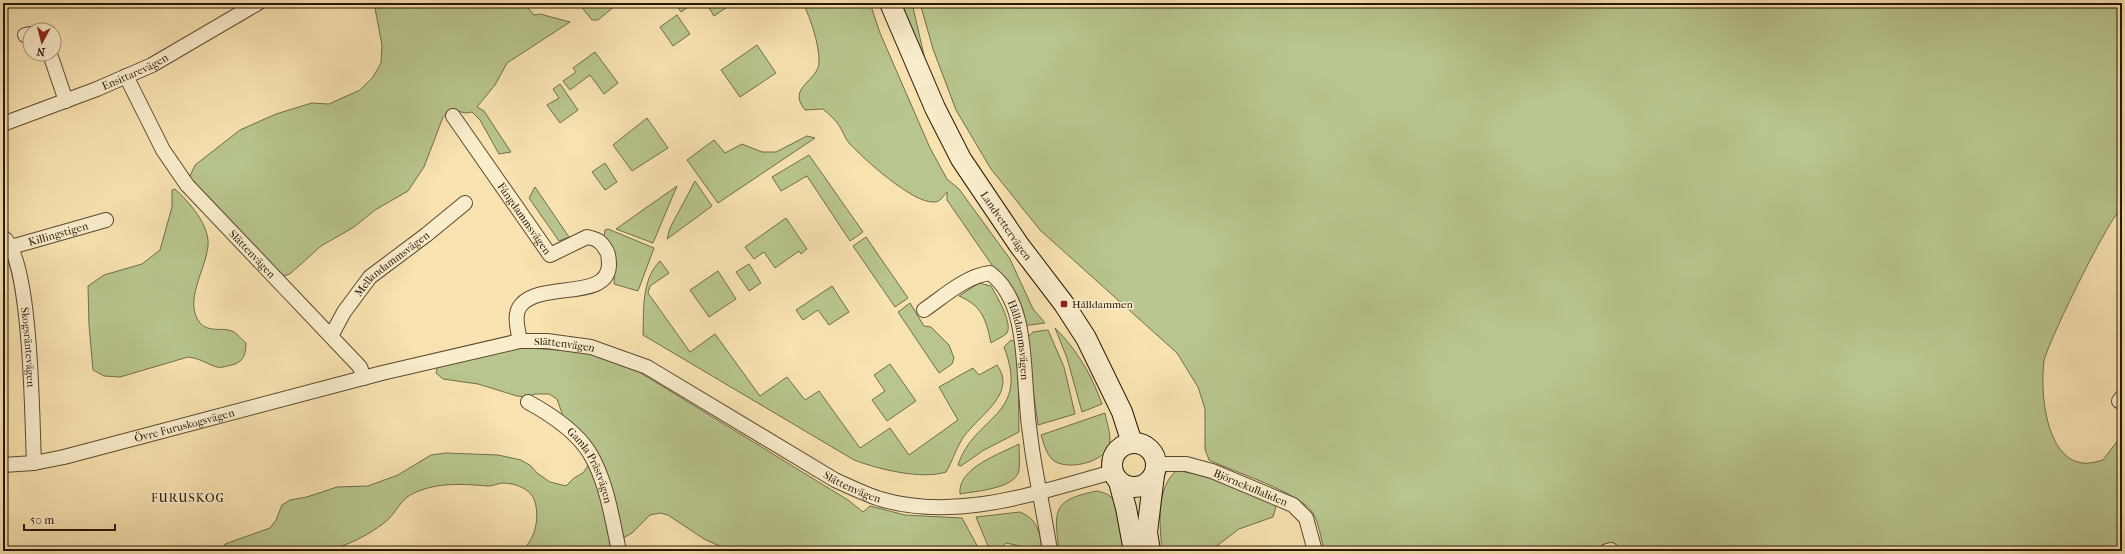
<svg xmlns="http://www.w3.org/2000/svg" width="2125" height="554" viewBox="0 0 2125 554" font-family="'IM FELL French Canon',serif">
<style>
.green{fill:#b8c58e;stroke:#706e4a}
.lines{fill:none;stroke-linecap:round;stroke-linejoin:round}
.street-casing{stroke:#5c4a30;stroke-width:16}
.secondary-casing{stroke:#281705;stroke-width:22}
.street{stroke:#faedcc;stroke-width:14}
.secondary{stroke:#faedcc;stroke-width:20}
.poi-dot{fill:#8f2418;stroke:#faedcc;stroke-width:1.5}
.labels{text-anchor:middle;stroke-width:3;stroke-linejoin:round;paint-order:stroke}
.street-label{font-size:11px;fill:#281705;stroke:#faedcc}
.poi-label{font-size:11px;fill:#281705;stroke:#faedcc;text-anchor:start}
.neighbourhood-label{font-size:12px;letter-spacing:1px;fill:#281705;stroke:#faedcc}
</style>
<rect width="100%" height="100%" fill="#f8e3b0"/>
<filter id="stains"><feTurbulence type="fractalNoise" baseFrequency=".005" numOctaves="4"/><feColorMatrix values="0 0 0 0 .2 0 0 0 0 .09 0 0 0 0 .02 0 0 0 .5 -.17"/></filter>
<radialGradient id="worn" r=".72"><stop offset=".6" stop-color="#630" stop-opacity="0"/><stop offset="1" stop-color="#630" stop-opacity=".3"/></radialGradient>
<g class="green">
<path d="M374 3H524L534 15 540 14 570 22 507 63 495 85 477 107 484 111 511 152 499 154 480 120 472 112 466 113 457 111 448 113 443 117 424 167 408 191 375 210 354 227 321 246 290 274 283 276 189 178 195 165 240 130 276 114 312 103 329 104 360 90 373 77 381 63 382 45Z"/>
<path d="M540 3H570L562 8Z"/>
<path d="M583 3H614L616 5 598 20H592L580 5Z"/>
<path d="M675 3H694L681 12Z"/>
<path d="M706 3H728L730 5 714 16Z"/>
<path d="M803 3H870L880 33 930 148 947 179 959 189 1010 259 1033 309 1045 323 1022 326 1003 281 947 200V192C943 196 940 203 933 202 911 202 864 159 849 143 845 138 843 132 840 127 836 120 829 114 823 109L805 110C786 87 819 81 819 62 819 43 811 20 803 3Z"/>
<path d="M895 3H912L927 68Z"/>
<path d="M920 3H2122V208C2110 215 2047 344 2044 361 2040 390 2045 458 2082 463 2089 464 2096 462 2103 460L2119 439 2122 432V551H1621L1619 546 1586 551H1324C1321 538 1319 524 1313 513 1301 493 1232 471 1209 460L1205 449V409L1198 387 1177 353 1040 230 991 169 956 110 933 49Z"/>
<path d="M677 15 690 34 673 46 660 27Z"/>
<path d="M757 45 776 73 740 97 721 70Z"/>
<path d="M595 52 618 83 604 94 590 75 570 90 563 81 576 72 573 68Z"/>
<path d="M560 84 578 110 560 123 547 105 559 98 553 89Z"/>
<path d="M647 118 668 148 632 171 613 145Z"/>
<path d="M807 136 815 138 718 203 687 160 714 140 725 153 742 144 762 152H776Z"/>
<path d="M809 155 863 232 850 241 807 176 781 191 772 177Z"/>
<path d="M605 163 617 182 605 190 592 172Z"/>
<path d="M695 181 712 206 667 239 670 228Z"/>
<path d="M677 186 653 243 616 229Z"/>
<path d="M535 187 569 237 559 241 529 198Z"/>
<path d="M175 189C189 202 210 225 208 246 206 269 183 302 200 323 209 333 222 327 232 331 237 333 242 340 246 343 246 358 241 364 227 366 224 367 220 368 217 367 207 364 199 358 188 357L120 377 104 376 93 370 89 325 88 286 104 275 142 264 160 250 172 207V190Z"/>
<path d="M786 218 807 249 801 254 799 251 775 268 764 252 754 259 745 247Z"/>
<path d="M608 229 654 248 638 291 614 284 615 263 603 244 605 230Z"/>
<path d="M866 237 908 298 895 307 853 246Z"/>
<path d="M660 261 669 273 650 286 648 293 690 352 715 334 760 396 787 377 805 400 819 391 860 448 890 428 909 455 958 420 939 387 973 368 979 375 997 365C1019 395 974 418 961 441 955 451 952 462 946 472 921 480 878 469 854 460L643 335C644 310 641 280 660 261Z"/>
<path d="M749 264 761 283 749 291 736 272Z"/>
<path d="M718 271 736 299 709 317 690 290Z"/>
<path d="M979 283 991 286C996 295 1013 323 1007 333 1003 337 995 340 991 343 986 319 982 306 959 296Z"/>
<path d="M832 286 849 312 829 325 818 310 803 320 796 310Z"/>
<path d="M910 303 924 326 931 327 949 345 954 358 952 364 939 373 898 312Z"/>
<path d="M1055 328C1078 351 1091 374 1102 404L1082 412 1067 358Z"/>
<path d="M1048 330 1064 367 1075 414 1038 425 1026 339 1033 332Z"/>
<path d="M1011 340 1015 342 1018 363 1019 432 984 450 961 466 958 465C974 415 1031 417 1004 347Z"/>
<path d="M512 347 589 352 631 367 848 500 863 512 870 506 905 515 962 518 980 551H731L704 539 668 515 660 513 650 515 632 533 611 545 612 551H525C526 545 531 540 533 535 537 526 538 512 535 502 532 489 515 483 503 483 498 483 494 486 488 486 463 484 438 482 414 493 400 499 396 514 384 523 367 536 345 547 324 551H220L225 544 270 528 276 520 282 505 290 500 307 497 337 487 368 486 398 475 431 455 446 453 498 455 521 460 531 466 537 473 550 482 566 486 574 478 583 473 596 454 563 416 557 399 549 394H535L526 397 517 396 478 384 443 379 436 373 438 365Z"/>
<path d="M890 364 916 401 887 421 872 400 885 391 874 375Z"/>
<path d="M1105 413C1107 424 1112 436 1109 446 1103 463 1066 471 1053 460 1046 454 1044 444 1041 435Z"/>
<path d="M1019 444C1019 452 1020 462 1019 470 1016 489 975 491 960 494 957 468 1000 454 1019 444Z"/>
<path d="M1177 470 1220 480 1272 502 1276 507 1273 517 1239 529 1210 551H1162C1160 526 1155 488 1177 470Z"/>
<path d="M1097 491C1105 493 1110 494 1115 502L1125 551H1059C1054 510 1052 500 1097 491Z"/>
<path d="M1020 512C1038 519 1040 533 1042 551H1025L1020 546 1006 543 1003 546 1004 551H990L976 517Z"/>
</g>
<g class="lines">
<g class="street-casing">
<g id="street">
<path d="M25 35 30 34"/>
<path d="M50 54 66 101"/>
<path id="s1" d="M126 76 163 150 187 185 360 367 364 378"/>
<path id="s2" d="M453 116 550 255 587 237C597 239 601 241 606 250 609 254 609 260 609 265 608 301 541 281 521 305 513 314 518 330 520 341"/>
<path id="s3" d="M3 124 97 89 152 65 258 3"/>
<path id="s4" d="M3 237C32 257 32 424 34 463"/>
<path id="s5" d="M11 247 106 220"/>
<path id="s6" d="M924 310C944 296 966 276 990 273 1024 299 1023 352 1026 391 1027 411 1029 430 1032 449 1037 483 1045 517 1050 551"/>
<path id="s7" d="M331 336 344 312 370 277 426 235 465 203"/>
<path d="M2119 401 2122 397"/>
<path id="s8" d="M528 402C550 414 575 430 589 452 607 481 612 519 619 551"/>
<path id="s9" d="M1156 464H1186L1212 471 1293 505 1306 518 1315 551"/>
<path id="s10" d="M3 465 34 463 64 457 382 373 520 341H547L591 347 647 367 835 480C850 487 865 494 880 499 958 522 1038 492 1113 472"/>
<path d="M1607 551 1611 550"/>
</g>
</g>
<g class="secondary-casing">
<g id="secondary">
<path id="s11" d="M890 3 935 108 961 159 1019 245 1064 304 1086 338 1122 412 1132 443"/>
<circle cx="1134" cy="465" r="22"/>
<path d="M1119 482 1126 508 1134 551"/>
<path d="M1150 551 1147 532 1154 475"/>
</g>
</g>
<use href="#street" class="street"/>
<use href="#secondary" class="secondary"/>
</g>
<rect class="poi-dot" x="1060" y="300" width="8" height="8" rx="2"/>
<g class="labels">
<g class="street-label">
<text dy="4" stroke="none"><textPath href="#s3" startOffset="142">Ensittarevägen</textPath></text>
<text dy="4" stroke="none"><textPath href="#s2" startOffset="125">Fångdammsvägen</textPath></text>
<text dy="4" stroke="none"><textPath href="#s11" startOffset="252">Landvettervägen</textPath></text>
<text dy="4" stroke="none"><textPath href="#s5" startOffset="49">Killingstigen</textPath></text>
<text dy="4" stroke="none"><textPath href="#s1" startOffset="220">Slättenvägen</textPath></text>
<text dy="4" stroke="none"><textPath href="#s7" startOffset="96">Mellandammsvägen</textPath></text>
<text dy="4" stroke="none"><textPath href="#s6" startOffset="152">Hålldammsvägen</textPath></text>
<text dy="4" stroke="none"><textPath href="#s10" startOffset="577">Slättenvägen</textPath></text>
<text dy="4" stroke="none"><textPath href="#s4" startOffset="115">Skogsräntevägen</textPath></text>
<text dy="4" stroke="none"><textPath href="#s10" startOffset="186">Övre Furuskogsvägen</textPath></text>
<text dy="4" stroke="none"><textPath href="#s8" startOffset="92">Gamla Prästvägen</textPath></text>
<text dy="4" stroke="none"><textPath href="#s10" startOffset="901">Slättenvägen</textPath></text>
<text dy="4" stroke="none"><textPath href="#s9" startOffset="99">Björnekullaliden</textPath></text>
</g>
<g class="poi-label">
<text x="1072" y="308">Hålldammen</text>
</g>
<g class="neighbourhood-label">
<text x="188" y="502">FURUSKOG</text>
</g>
</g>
<rect width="2125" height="554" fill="none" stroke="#f8e3b0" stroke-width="16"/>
<rect x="4" y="4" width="2117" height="546" fill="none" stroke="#281705" stroke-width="2"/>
<rect x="8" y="8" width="2109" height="538" fill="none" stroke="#281705"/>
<g transform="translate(42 42) rotate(187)"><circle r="19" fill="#faedcc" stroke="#a6977c"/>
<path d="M0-3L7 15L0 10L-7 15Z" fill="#8f2418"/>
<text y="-6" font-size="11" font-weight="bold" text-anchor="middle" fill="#281705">N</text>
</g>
<path d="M24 524v6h91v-6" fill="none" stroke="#281705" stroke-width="2"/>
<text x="30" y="524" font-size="12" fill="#281705" stroke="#faedcc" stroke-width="3" paint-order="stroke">50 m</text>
<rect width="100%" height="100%" filter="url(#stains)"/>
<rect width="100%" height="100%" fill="url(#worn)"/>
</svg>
